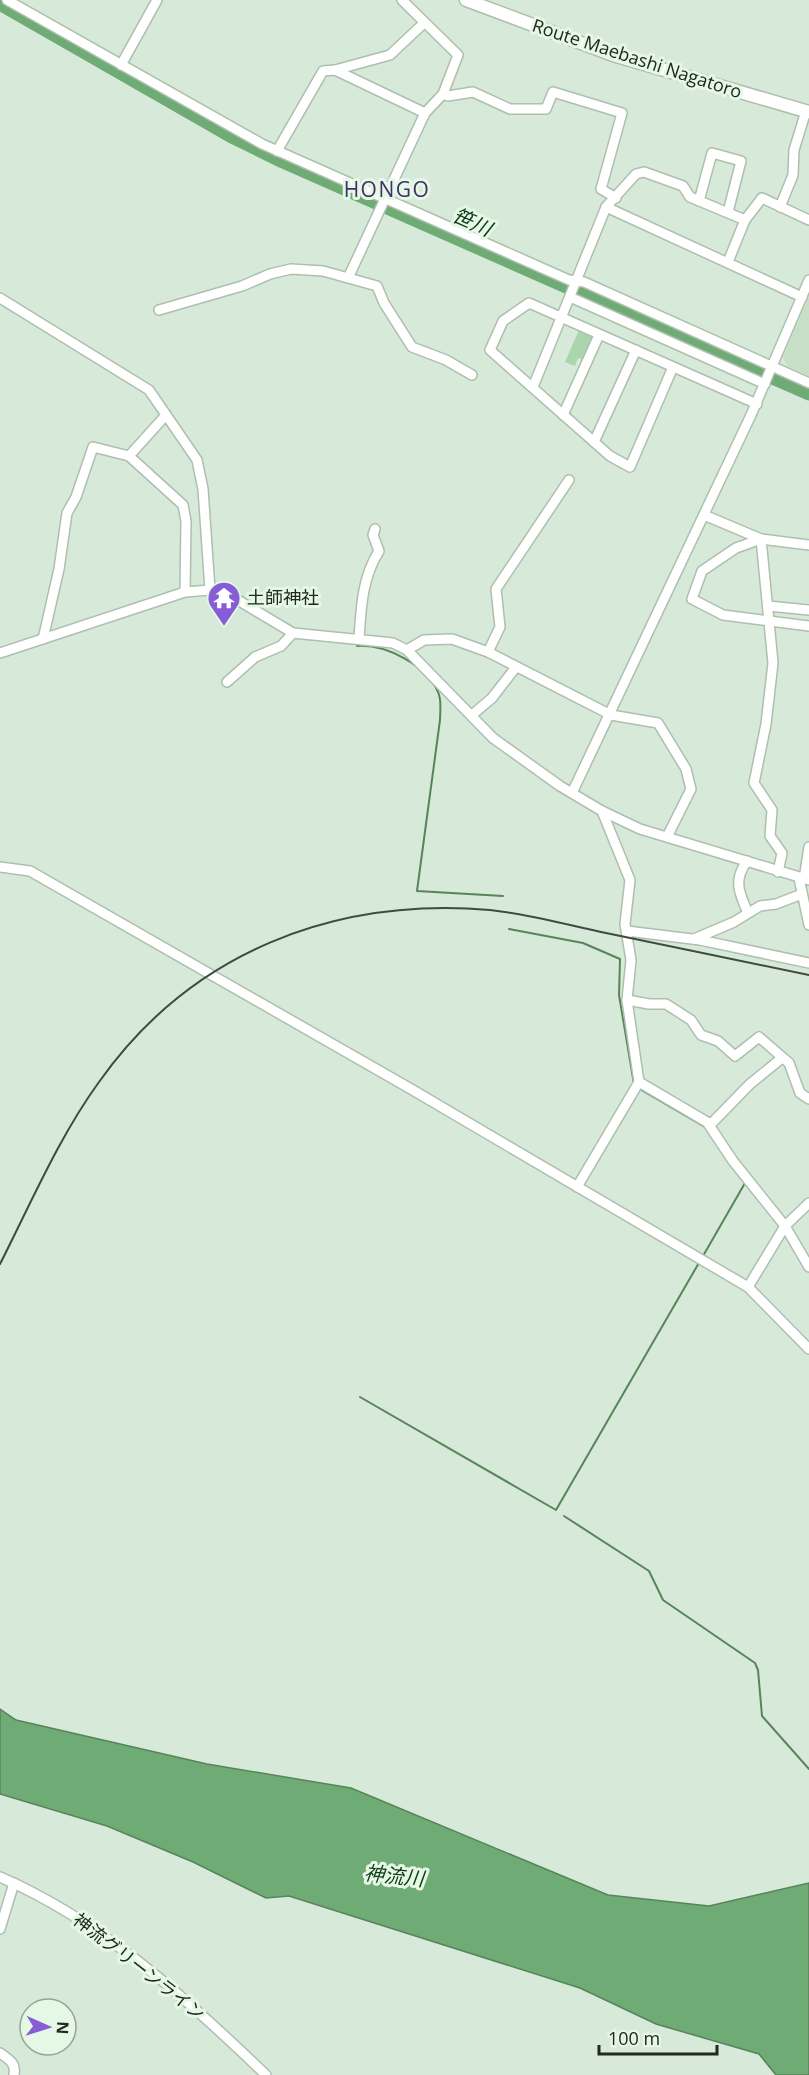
<svg xmlns="http://www.w3.org/2000/svg" width="809" height="2075" viewBox="0 0 809 2075" font-family="'Open Sans','Noto Sans JP',sans-serif">
<style>
.built{fill:#c7dec7}
.green{fill:#abd6ad}
.water{fill:#6fab74;stroke:#58845b;stroke-width:1.5}
.lines{fill:none;stroke-linecap:round;stroke-linejoin:round}
.stream{stroke:#58845b;stroke-width:2}
.river{stroke:#6fab74;stroke-width:15}
.minor-casing{stroke:#aebfae;stroke-width:12}
.major-casing{stroke:#aebfae;stroke-width:15}
.minor{stroke:#fff;stroke-width:9}
.major{stroke:#fff;stroke-width:12}
.rail{stroke:#414a41;stroke-width:2}
.labels{text-anchor:middle;stroke-width:6;stroke-linejoin:round;paint-order:stroke}
.street-label{font-size:18px;fill:#212821;stroke:#e5f7e5}
.poi-label{font-size:18px;fill:#212821;stroke:#e5f7e5;text-anchor:start}
.water-label{font-size:20px;font-style:italic;fill:#0e3a15;stroke:#e5f7e5}
.quarter-label{font-size:21px;letter-spacing:1.5px;fill:#422f6a;stroke:#e5f7e5}
</style>
<rect width="100%" height="100%" fill="#d7e9d8"/>
<path class="built" d="M809 296V376L787 366 783 357Z"/>
<path class="green" d="M579 330 591 335 592 341 584 360 578 358 575 366 565 362Z"/>
<path class="water" d="M0 1709 16 1720 207 1764 351 1788 608 1895 709 1906 809 1883V2075H776L759 2054 656 2024 580 1988 289 1896 266 1898 193 1862 107 1826 0 1794Z"/>
<g class="lines">
<g class="stream">
<path d="M357 646C386 644 426 665 438 692 442 700 440 712 440 720L417 891 503 896"/>
<path d="M509 929 583 943 620 959 619 995 634 1084"/>
<path d="M638 1088 705 1127"/>
<path d="M703 1256 745 1183"/>
<path d="M360 1397 556 1510 700 1261"/>
<path d="M564 1516 649 1571 663 1600 755 1663 758 1670 762 1716 809 1769"/>
</g>
<path class="river" d="M0 3 232 136 283 161 809 393"/>
<g class="minor-casing">
<g id="minor">
<path d="M7 0 262 144 569 280 584 282 809 383"/>
<path d="M121 65 157 0"/>
<path d="M335 70 390 55 424 23"/>
<path d="M443 94 448 96 473 92 510 109H546L553 92 622 113 601 189 616 198"/>
<path d="M277 151 323 71 335 70 425 113"/>
<path d="M699 201 712 153 741 161 728 212"/>
<path d="M606 207 802 297"/>
<path d="M780 207 793 175 794 150 806 111"/>
<path d="M728 262 745 220"/>
<path d="M348 278 425 113 443 94 458 55 402 0"/>
<path d="M570 297 765 384"/>
<path d="M0 298 149 390 197 460 203 489 210 590"/>
<path d="M159 310 242 286 270 274 291 269 323 271 377 286 384 303 412 347 446 360 472 375"/>
<path d="M673 367 630 467 610 456 490 350 503 321 529 303 757 404"/>
<path d="M533 387 606 207 636 174 644 172 683 186 690 197 745 220 762 198 809 220"/>
<path d="M563 415 599 335"/>
<path d="M594 442 636 350"/>
<path d="M129 456 166 415"/>
<path d="M704 515 761 539 773 663 766 724 754 783 772 810 770 836 782 853 778 872"/>
<path d="M809 545 761 539 736 548 702 571 692 599 723 615 809 626"/>
<path d="M768 606 809 610"/>
<path d="M43 639 59 569 67 513 76 497 93 447 129 456 183 505 186 521 185 592"/>
<path d="M359 639C361 608 362 578 379 551L373 535 375 529"/>
<path d="M407 650 424 640 452 639 488 652 611 715 658 723 686 769 691 789 667 837"/>
<path d="M488 652 500 627 496 589 569 480"/>
<path d="M0 653 185 592 210 590 231 596 293 633 393 643 407 650 493 738 560 786 602 811 640 829 809 880"/>
<path d="M227 682 255 657 281 646 293 633"/>
<path d="M472 715 492 698 516 667"/>
<path d="M572 793 751 415 809 280"/>
<path d="M747 861C733 880 739 893 748 913"/>
<path d="M0 867 30 871 411 1089 748 1287 809 1349"/>
<path d="M799 878 809 925"/>
<path d="M804 879 809 847"/>
<path d="M627 931 700 940 809 963"/>
<path d="M694 939 734 922 760 906 776 904 802 894"/>
<path d="M627 1000 649 1004H666L691 1020 701 1035 718 1041 735 1056 759 1037 789 1063 800 1093 809 1099"/>
<path d="M639 1082 707 1122 733 1161 785 1226 809 1267"/>
<path d="M710 1125 750 1084 782 1058"/>
<path d="M577 1187 639 1082 627 1000 631 960 625 924 630 880 602 811"/>
<path d="M748 1287 785 1226 809 1203"/>
<path d="M0 1877C102 1921 187 1999 266 2075"/>
<path d="M0 1929 14 1883"/>
<path d="M0 2053C10 2060 16 2063 14 2075"/>
</g>
</g>
<g class="major-casing">
<path id="major" d="M466 0 613 55 809 112"/>
</g>
<use href="#minor" class="minor"/>
<use href="#major" class="major"/>
<path class="rail" d="M0 1264C31 1203 59 1137 99 1082 191 952 334 897 490 910 529 914 568 925 606 933 674 947 741 961 809 975"/>
</g>
<defs>
<g id="temple-pin" transform="scale(1.725)"><path d="M0 17L-7.5 6A9.5 9.5 0 1 1 7.5 6Z" fill="#875dd7" stroke="#e5f7e5"/><path d="M0-6L5-2H3V0L6.5 2.5H4V6H1.5V3h-3V6H-4V2.5H-6.5L-3 0V-2H-5Z" fill="#fff"/></g>
</defs>
<g fill-rule="evenodd">
<use href="#temple-pin" x="224" y="598"/>
</g>
<g class="labels">
<g class="street-label">
<text transform="translate(637 59) rotate(18)" y="6">Route Maebashi Nagatoro</text>
<text transform="translate(139 1967) rotate(38)" y="6">神流グリーンライン</text>
</g>
<g class="poi-label">
<text x="247" y="604">土師神社</text>
</g>
<g class="water-label">
<text transform="translate(472 222) rotate(24)" y="7">笹川</text>
<text transform="translate(394 1876) rotate(6)" y="7">神流川</text>
</g>
<g class="quarter-label">
<text x="387" y="197">HONGO</text>
</g>
</g>
<g transform="translate(48 2027) rotate(93)"><circle r="28" fill="#e5f7e5" stroke="#97a497" stroke-width="1.5"/>
<path d="M0-4.5L10 22L0 15L-10 22Z" fill="#875dd7"/>
<text y="-9" font-size="16" font-weight="bold" text-anchor="middle" fill="#212821">N</text>
</g>
<path d="M599 2045v9h118v-9" fill="none" stroke="#212821" stroke-width="3"/>
<text x="608" y="2045" font-size="18" fill="#212821" stroke="#e5f7e5" stroke-width="4.5" paint-order="stroke">100 m</text>
</svg>
